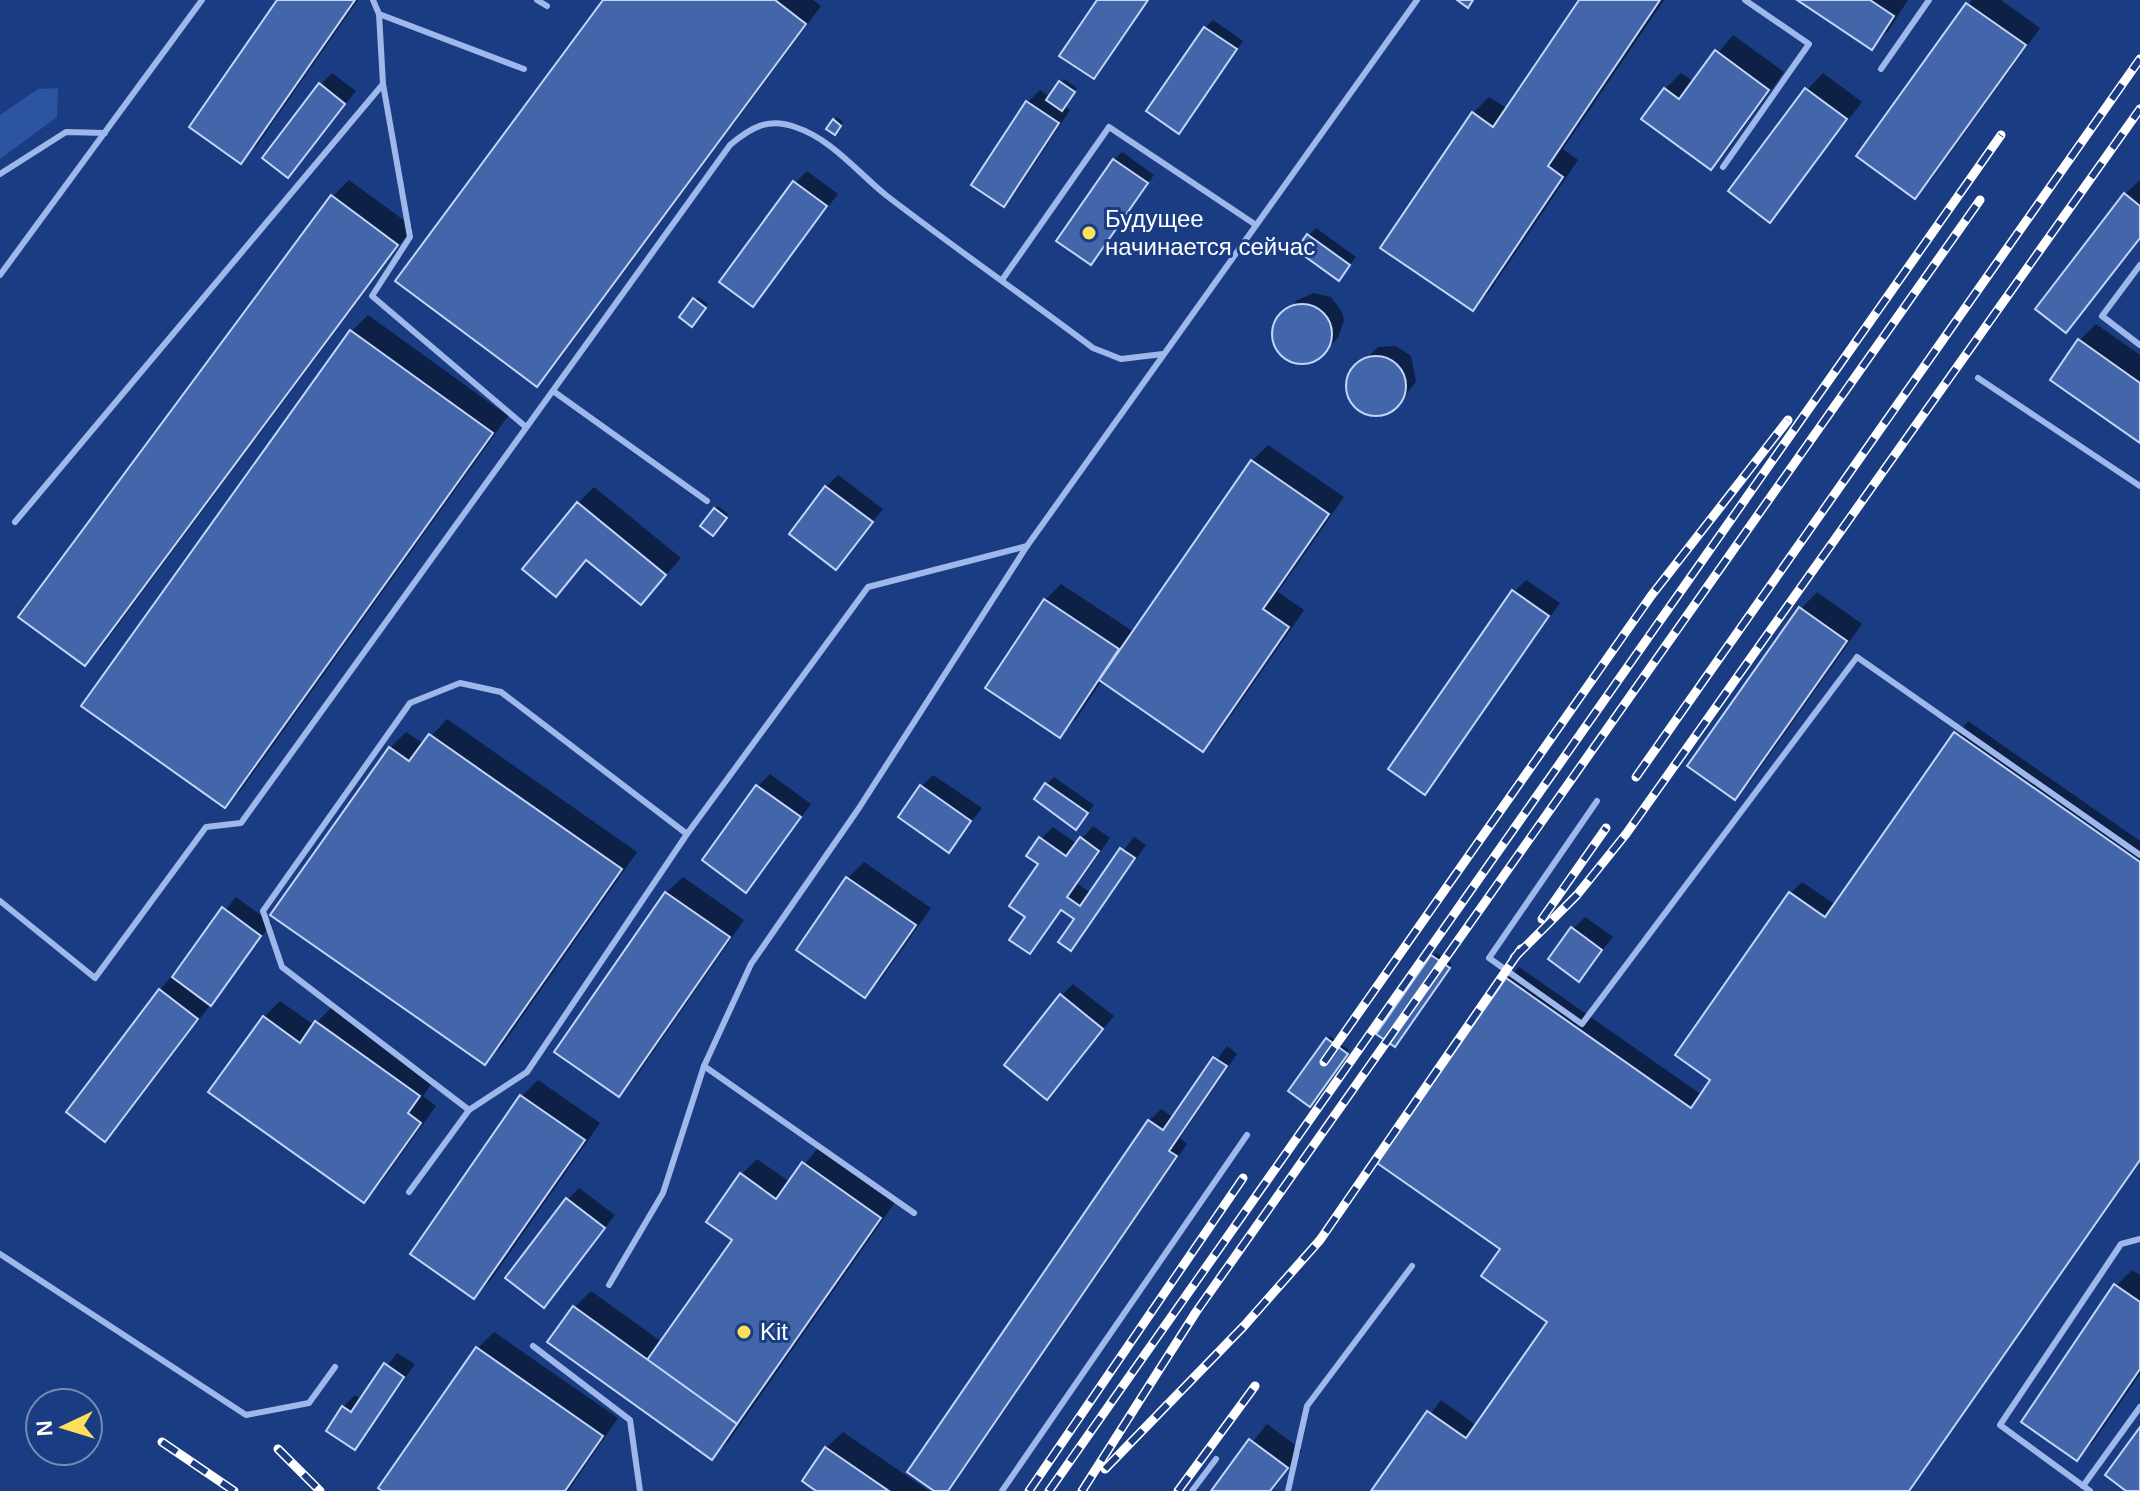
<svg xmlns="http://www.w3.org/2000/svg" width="2140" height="1491" viewBox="0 0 2140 1491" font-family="Arial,sans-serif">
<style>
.green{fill:#2d54a1}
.shadow{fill:#0007}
.building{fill:#4366ab;stroke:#c3d5f8;stroke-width:2}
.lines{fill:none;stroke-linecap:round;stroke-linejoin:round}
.lane{stroke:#9eb8eb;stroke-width:6}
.rail-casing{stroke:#fff;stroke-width:9}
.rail{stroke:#1a3c82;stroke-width:6;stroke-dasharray:18;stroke-linecap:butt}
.poi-dot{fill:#fde05a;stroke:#1a3c82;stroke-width:3}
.labels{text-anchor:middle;stroke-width:6;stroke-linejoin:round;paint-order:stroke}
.poi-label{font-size:24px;fill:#fff;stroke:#1a3c82;text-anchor:start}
</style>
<rect width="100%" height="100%" fill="#1a3c82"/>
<path class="green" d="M58 88 57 117 0 159V115L38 89Z"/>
<g class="shadow">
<path d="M280 0H358L257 145 241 161Z"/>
<path d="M605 0H813L821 6 553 368 537 384Z"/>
<path d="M1099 0H1148L1094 77Z"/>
<path d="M1581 0H1664L1563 149 1578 160 1489 292 1473 308V113L1489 97 1508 109Z"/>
<path d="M1800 0H1908L1888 31 1871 48Z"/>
<path d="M1972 0H2001L2040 28 1931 180 1914 196 1859 156Z"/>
<path d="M1213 20 1243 41 1179 131 1205 28Z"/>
<path d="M1733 35 1784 72 1727 151 1710 168 1665 89 1681 73 1694 82Z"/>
<path d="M332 73 356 91 288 175 320 85Z"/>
<path d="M1823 73 1862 102 1770 220 1807 90Z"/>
<path d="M1064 79 1077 88 1064 106 1070 110 1016 192 1004 204 1028 102 1040 90 1050 97Z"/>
<path d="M837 117 843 122 838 129 834 120Z"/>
<path d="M1122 152 1154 175 1091 263 1114 160Z"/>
<path d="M807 171 838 194 753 304 795 183Z"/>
<path d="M349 180 413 227 101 648 85 664 21 616 333 196Z"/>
<path d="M2140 180V240L2066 331 2125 194Z"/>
<path d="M1316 228 1356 257 1339 278 1308 236Z"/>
<path d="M1314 293 1331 297 1342 312 1344 320 1338 338 1318 357 1300 362 1292 360 1278 347 1275 329 1297 300Z"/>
<path d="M698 297 708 304 695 321V300Z"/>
<path d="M368 315 508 416 241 790 225 806 352 331Z"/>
<path d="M2096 324 2140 355V441L2080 340Z"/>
<path d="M1396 346 1411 356 1416 382 1399 403 1384 413 1365 412 1352 399 1348 381 1352 373 1378 347Z"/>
<path d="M1268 445 1344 497 1278 592 1304 610 1219 733 1202 749 1102 680 1076 719 1060 735 1045 600 1061 584 1134 632 1252 461Z"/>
<path d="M838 475 883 509 836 567 826 487Z"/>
<path d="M594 487 681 558 641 603 588 559 556 594 578 503Z"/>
<path d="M718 506 728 514 716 531 715 509Z"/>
<path d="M1526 580 1560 603 1424 793 1514 592Z"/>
<path d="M1817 592 1862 624 1751 781 1735 797 1801 609Z"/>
<path d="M447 719 637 852 501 1047 484 1063 390 748 406 732 424 744Z"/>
<path d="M1968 721 2140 841V1162L1910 1491H1373L1441 1400 1477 1426 1550 1322 1503 1249 1507 979 1519 967 1702 1095 1713 1079 1790 894 1802 882 1836 905Z"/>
<path d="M770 774 811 804 746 890 758 786Z"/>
<path d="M933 775 982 808 949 850 921 787Z"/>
<path d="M1054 777 1094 805 1083 820 1047 784Z"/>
<path d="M1093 826 1110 838 1078 884 1091 893 1134 837 1146 845 1071 948 1077 918 1063 909 1030 952 1027 917 1041 864V839L1053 827 1077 844Z"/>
<path d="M864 862 931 908 881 979 865 996 798 949 848 878Z"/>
<path d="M683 877 744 920 635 1078 619 1094 666 893Z"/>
<path d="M236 897 272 923 121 1123 105 1139 160 990Z"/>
<path d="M1585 917 1613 937 1579 979 1573 929Z"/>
<path d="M1436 953 1452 964 1398 1041 1432 956Z"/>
<path d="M1073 984 1114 1016 1047 1097 1061 996Z"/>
<path d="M280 1001 314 1025 333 1006 435 1079 423 1096 436 1106 380 1184 363 1200 264 1017Z"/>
<path d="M1330 1036 1349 1050 1313 1101 1327 1039Z"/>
<path d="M1227 1046 1237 1054 1180 1138 1187 1144 955 1483 947 1491H938L1149 1121 1161 1109 1174 1118Z"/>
<path d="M538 1080 600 1123 490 1281 474 1297 412 1254 522 1096Z"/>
<path d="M819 1147 896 1201 728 1442 711 1458 574 1308 591 1291 662 1342 735 1239 741 1175 757 1159 790 1182Z"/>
<path d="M579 1188 615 1215 544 1305 567 1200Z"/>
<path d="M2132 1270 2140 1275V1374L2093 1442 2077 1458 2116 1286Z"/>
<path d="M494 1332 618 1418 568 1491H386L381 1488 478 1348Z"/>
<path d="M397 1353 415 1364 355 1448 343 1407 355 1395 362 1400Z"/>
<path d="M1267 1424 1302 1450 1272 1491H1213Z"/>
<path d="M843 1432 929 1491H820L826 1448Z"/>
</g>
<g class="building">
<path d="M277 0H355L241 164 189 127Z"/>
<path d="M603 0H775L806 24 537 387 395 281Z"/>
<path d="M1097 0H1148L1094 79 1059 56Z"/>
<path d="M1457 0H1473L1468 8Z"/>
<path d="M1579 0H1660L1548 166 1563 177 1473 311 1380 248 1472 112 1493 127Z"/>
<path d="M1797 0H1870L1894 16 1872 50Z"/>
<path d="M1966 3 2026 45 1915 199 1856 156Z"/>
<path d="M1204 27 1237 49 1179 134 1146 111Z"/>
<path d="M1715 50 1769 90 1711 170 1641 119 1664 88 1679 99Z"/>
<path d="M1059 81 1075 92 1062 111 1046 100Z"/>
<path d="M319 83 345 104 288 178 262 158Z"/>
<path d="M1805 88 1847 119 1770 223 1728 191Z"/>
<path d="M1026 101 1059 123 1004 207 971 185Z"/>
<path d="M833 119 841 126 835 135 826 129Z"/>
<path d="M1113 159 1148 183 1091 265 1056 241Z"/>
<path d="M793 181 827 206 753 307 719 282Z"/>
<path d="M2124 193 2140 206V238L2066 333 2035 309Z"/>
<path d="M331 195 398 245 85 666 18 617Z"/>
<path d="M1307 234 1350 265 1339 281 1296 250Z"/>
<path d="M693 298 706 308 692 327 679 317Z"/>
<circle cx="1302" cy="334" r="30"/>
<path d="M350 330 493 433 225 808 81 706Z"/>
<path d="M2078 339 2140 383V443L2050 380Z"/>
<circle cx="1376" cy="386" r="30"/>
<path d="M1251 460 1329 514 1263 609 1289 627 1203 752 1099 680Z"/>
<path d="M825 486 873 522 836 570 789 534Z"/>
<path d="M577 502 666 575 641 605 586 560 556 597 522 569Z"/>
<path d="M714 508 727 518 713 536 700 526Z"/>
<path d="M1512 590 1549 616 1425 795 1388 769Z"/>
<path d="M1044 599 1119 649 1060 738 985 688Z"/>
<path d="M1799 607 1847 641 1735 800 1687 766Z"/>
<path d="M1954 732 2140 862V1160L1909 1491H1371L1427 1411 1466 1438 1547 1322 1481 1276 1500 1249 1377 1163 1506 978 1691 1108 1710 1080 1675 1055 1789 892 1825 917Z"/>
<path d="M429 734 622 869 485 1065 270 915 389 747 409 761Z"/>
<path d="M1045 783 1088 813 1076 830 1034 799Z"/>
<path d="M756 785 801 817 746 893 702 860Z"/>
<path d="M920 785 971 821 949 853 898 817Z"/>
<path d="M1039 837 1066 856 1080 837 1099 851 1067 897 1080 906 1120 848 1135 858 1071 951 1058 942 1074 919 1061 910 1030 954 1009 940 1025 917 1009 906 1038 864 1026 856Z"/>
<path d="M846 877 916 925 865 998 796 950Z"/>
<path d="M665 892 730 937 619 1097 554 1052Z"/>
<path d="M222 907 261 936 211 1006 172 977Z"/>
<path d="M1571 927 1602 950 1579 982 1548 959Z"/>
<path d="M1431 955 1450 968 1395 1047 1376 1034Z"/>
<path d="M159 989 198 1019 105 1142 66 1112Z"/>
<path d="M1060 994 1103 1029 1047 1100 1004 1065Z"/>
<path d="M263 1016 300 1043 315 1021 420 1096 408 1113 421 1123 364 1203 208 1092Z"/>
<path d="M1326 1038 1348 1054 1310 1107 1288 1091Z"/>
<path d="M1213 1057 1227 1066 1169 1151 1177 1156 948 1491H934L907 1472 1148 1120 1163 1130Z"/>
<path d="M520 1095 585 1140 474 1299 410 1254Z"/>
<path d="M802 1162 881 1218 737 1424 647 1360 732 1240 706 1222 740 1173 776 1199Z"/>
<path d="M566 1198 605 1228 544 1308 505 1278Z"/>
<path d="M2114 1284 2140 1302V1369L2077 1461 2021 1422Z"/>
<path d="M573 1306 737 1424 712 1460 547 1342Z"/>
<path d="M476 1347 603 1436 565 1491H382L378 1488Z"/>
<path d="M384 1363 404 1377 355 1450 326 1431 342 1406 351 1412Z"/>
<path d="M2140 1427V1491H2126L2105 1475Z"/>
<path d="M1249 1439 1288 1468 1270 1491H1211Z"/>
<path d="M825 1447 889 1491H816L802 1481Z"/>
</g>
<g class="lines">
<g class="lane">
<path d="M373 0 379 14 524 69"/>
<path d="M537 0 547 6"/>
<path d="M1881 69 1929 0"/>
<path d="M383 84 410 237 372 296 526 427"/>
<path d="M1723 167 1809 44 1745 0"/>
<path d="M0 174 66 132 105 133"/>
<path d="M2140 265 2102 316 2140 345"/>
<path d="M0 275 202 0"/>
<path d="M1002 280 1109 127 1256 225"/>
<path d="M1978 378 2140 486"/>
<path d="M553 391 707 501"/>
<path d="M15 522 383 84 379 14"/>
<path d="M1597 801 1489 958 1582 1024 1857 657 2140 855"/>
<path d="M0 901 95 978 206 827 241 823 730 145C750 128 768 117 795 127 832 139 858 173 887 196 955 248 1025 297 1093 348L1121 359 1163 354"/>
<path d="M704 1066 914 1213"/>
<path d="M469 1110 282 967 263 911 410 703 460 683 501 692 687 834"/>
<path d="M409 1192 469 1110 527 1072 687 834 868 587 1027 546 1417 0"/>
<path d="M0 1254 246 1415 309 1403 335 1367"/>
<path d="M609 1285 663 1193 704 1066 751 964 859 808 1027 546"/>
<path d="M533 1346 630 1420 640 1491"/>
<path d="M2083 1486 2140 1407"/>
<path d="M1002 1491 1247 1135"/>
<path d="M1192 1491 1216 1459"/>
<path d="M1288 1491 1307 1406 1412 1266"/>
<path d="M2090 1491 2000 1425 2121 1244 2140 1239"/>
</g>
<g class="rail-casing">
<g id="rail">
<path d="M1636 777 2140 59"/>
<path d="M1542 919 1606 828"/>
<path d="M1514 958 1577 895 1626 834 2140 109"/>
<path d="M1324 1062 1651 596 1788 420"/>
<path d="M162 1442 234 1491"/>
<path d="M278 1449 320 1491"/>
<path d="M1105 1469 1244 1326 1320 1240 1521 949"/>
<path d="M1029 1491 1243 1178"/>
<path d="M1049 1491 2001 135"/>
<path d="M1082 1491 1196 1312 1980 200"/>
<path d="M1178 1491 1255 1386"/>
</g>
</g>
<use href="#rail" class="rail"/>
</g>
<g class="poi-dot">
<circle cx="1089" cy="233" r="8"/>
<circle cx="744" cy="1332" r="8"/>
</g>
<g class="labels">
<g class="poi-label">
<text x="1105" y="227">Будущее<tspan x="1105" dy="28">начинается сейчас</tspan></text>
<text x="760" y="1340">Kit</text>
</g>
</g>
<g transform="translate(64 1427) rotate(266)"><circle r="38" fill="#1a3c82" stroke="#768ab4" stroke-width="2"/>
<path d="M0-6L14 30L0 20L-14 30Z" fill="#fde05a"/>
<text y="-12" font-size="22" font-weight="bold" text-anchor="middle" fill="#ffffff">N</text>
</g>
</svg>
